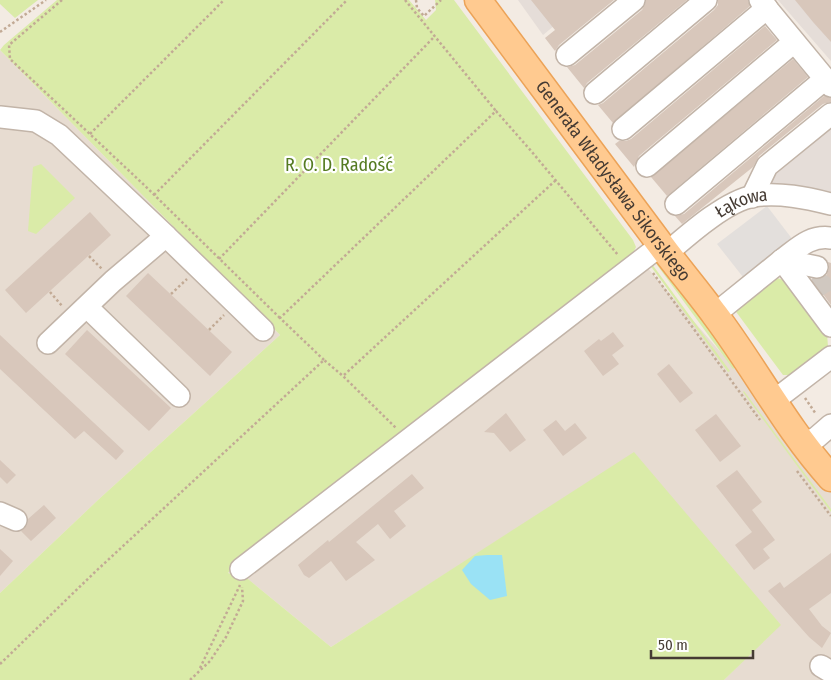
<svg xmlns="http://www.w3.org/2000/svg" width="831" height="680" viewBox="0 0 831 680" font-family="'Fira Sans Condensed',sans-serif">
<style>
.residential{fill:#e7dcd1}
.industrial{fill:#e5ddd8}
.green{fill:#daeba8}
.parking{fill:#e3dfdc}
.water{fill:#9ae2f5}
.building{fill:#d8c7bb}
.lines{fill:none;stroke-linecap:round;stroke-linejoin:round}
.minor-tunnel{stroke:#d0c8c0;stroke-width:21;stroke-dasharray:21 11;stroke-linecap:butt}
.minor-casing{stroke:#c2b4a8;stroke-width:24}
.major-casing{stroke:#eca358;stroke-width:29}
.path{stroke:#c2aa95;stroke-width:2.5;stroke-dasharray:2.5 2.5;stroke-linecap:butt}
.minor{stroke:#fff;stroke-width:21}
.major{stroke:#ffca90;stroke-width:26}
.labels{text-anchor:middle;stroke-width:4.5;stroke-linejoin:round;paint-order:stroke}
.park-label{font-size:18px;fill:#557b22;stroke:#fff}
.street-label{font-size:18px;fill:#453b33;stroke:#fff}
</style>
<rect width="100%" height="100%" fill="#f3ebe3"/>
<g class="residential">
<path d="M0 50 280 335 99 499 0 593Z"/>
<path d="M639 258 831 480V680H724L780 625 634 453 331 647 248 579 536 347Z"/>
</g>
<g class="industrial">
<path d="M518 0H585L543 35Z"/>
<path d="M778 0H831V61Z"/>
<path d="M831 111V209L764 195 769 167Z"/>
</g>
<g class="green">
<path d="M0 0H38L15 18 0 4Z"/>
<path d="M57 0H409L426 20 436 10 435 0H454L633 240 636 247 633 253 628 258 240 562 228 573 248 579 331 647 634 452 781 625 724 680H0V593L99 499 280 335 0 50 4 45Z"/>
<path d="M41 164 75 198 36 234 28 231 33 167Z"/>
<path d="M658 257 738 365 733 369 652 258Z"/>
<path d="M649 260 730 371 728 372 647 261Z"/>
<path d="M774 277 790 282 827 333 828 347 827 351 794 378 790 375H783L734 309Z"/>
<path d="M744 391 831 509V512L743 392Z"/>
</g>
<path class="parking" d="M767 206 793 240 750 286 717 244Z"/>
<path class="water" d="M487 555H502L507 596 490 600 471 584 462 570 475 556Z"/>
<g class="building">
<path d="M531 0H614L559 45 555 51 545 38 555 30Z"/>
<path d="M646 0H687L587 83 584 88 567 67 575 65 642 10 645 5Z"/>
<path d="M718 0H748L750 6 613 123 598 105 603 103 714 10 718 5Z"/>
<path d="M795 0H831V42L813 22Z"/>
<path d="M765 26 777 40 639 156 634 167 615 144 619 141H626L631 139Z"/>
<path d="M793 59 808 77 667 196 651 177Z"/>
<path d="M824 96 831 98V102L823 104 759 156 753 167 682 224 675 216 684 214Z"/>
<path d="M90 212 111 235 26 313 5 290Z"/>
<path d="M828 262 831 263V305L812 279H821L826 276 829 269Z"/>
<path d="M148 273 232 352 210 376 126 296Z"/>
<path d="M87 330 171 408 149 431 65 354Z"/>
<path d="M613 332 624 346 612 355 619 364 603 376 584 351 599 339 601 341Z"/>
<path d="M0 335 124 451 116 460 84 431 75 439 0 369Z"/>
<path d="M669 364 693 393 680 403 657 374Z"/>
<path d="M506 413 526 440 510 452 494 433 484 432Z"/>
<path d="M716 414 741 446 720 462 695 430Z"/>
<path d="M556 420 565 431 575 423 587 438 563 456 543 430Z"/>
<path d="M0 460 16 475 7 484 0 477Z"/>
<path d="M737 470 762 502 752 510 775 540 763 549 770 558 754 570 735 545 752 532 716 486Z"/>
<path d="M412 474 424 488 394 511 406 526 390 539 378 524 356 542 375 560 346 581 331 561 309 578 304 575 298 565 328 540 329 542Z"/>
<path d="M44 505 56 518 31 541 21 531 27 525 28 519Z"/>
<path d="M0 549 13 561 0 576Z"/>
<path d="M831 553V593L809 609 822 626 831 633 822 648 809 637 768 591 780 582 784 588Z"/>
</g>
<g class="lines">
<path class="minor-tunnel" d="M812 279 822 285 831 300"/>
<g class="minor-casing">
<g id="minor">
<path d="M760 0 831 86"/>
<path d="M567 55 634 0"/>
<path d="M595 93 706 0"/>
<path d="M0 117 36 121 59 135 166 236 113 281 48 343"/>
<path d="M623 129 767 8"/>
<path d="M647 166 794 42"/>
<path d="M752 197 767 166 831 114"/>
<path d="M676 204 825 79"/>
<path d="M166 236 263 330"/>
<path id="s1" d="M667 253C689 234 726 201 754 196 779 192 807 198 831 204"/>
<path d="M782 260C798 248 810 235 831 238"/>
<path d="M782 260 817 267"/>
<path d="M87 307 179 396"/>
<path d="M715 314 782 260 831 326"/>
<path d="M767 393 780 396 831 357"/>
<path d="M803 443 816 438 831 425"/>
<path d="M0 513 16 520"/>
<path d="M241 569 661 245"/>
<path d="M821 666 831 672"/>
</g>
</g>
<g class="major-casing">
<g id="major">
<path id="s2" d="M478 0C541 84 603 168 666 252 682 273 699 293 715 315 755 368 786 428 831 478"/>
</g>
</g>
<g class="path">
<path d="M62 0 9 45 10 59 142 183 280 318"/>
<path d="M405 0 496 111"/>
<path d="M416 0 417 8 424 16 441 0"/>
<path d="M0 32 46 0"/>
<path d="M90 134 224 0"/>
<path d="M154 195 347 0"/>
<path d="M89 256 102 269"/>
<path d="M219 259 434 37"/>
<path d="M653 273 760 420"/>
<path d="M50 292 63 307"/>
<path d="M171 294 187 279"/>
<path d="M209 330 224 315"/>
<path d="M324 360 280 318 496 111 532 152 618 255"/>
<path d="M344 375 556 180"/>
<path d="M805 398 816 414"/>
<path d="M797 471 831 516"/>
<path d="M0 664 95 572 324 360 343 376 396 428"/>
<path d="M200 668 240 585"/>
<path d="M190 680 210 661 226 637 243 601 242 587"/>
</g>
<use href="#minor" class="minor"/>
<use href="#major" class="major"/>
</g>
<g class="labels">
<g class="park-label">
<text x="339" y="171">R. O. D. Radość</text>
</g>
<g class="street-label">
<text dy="6" stroke="none"><textPath href="#s2" startOffset="226">Generała Władysława Sikorskiego</textPath></text>
<text dy="6" stroke="none"><textPath href="#s1" startOffset="91">Łąkowa</textPath></text>
</g>
</g>
<path d="M651 650v8h102v-8" fill="none" stroke="#453b33" stroke-width="2.5"/>
<text x="658" y="650" font-size="15" fill="#453b33" stroke="#ffffff" stroke-width="4" paint-order="stroke">50 m</text>
</svg>
